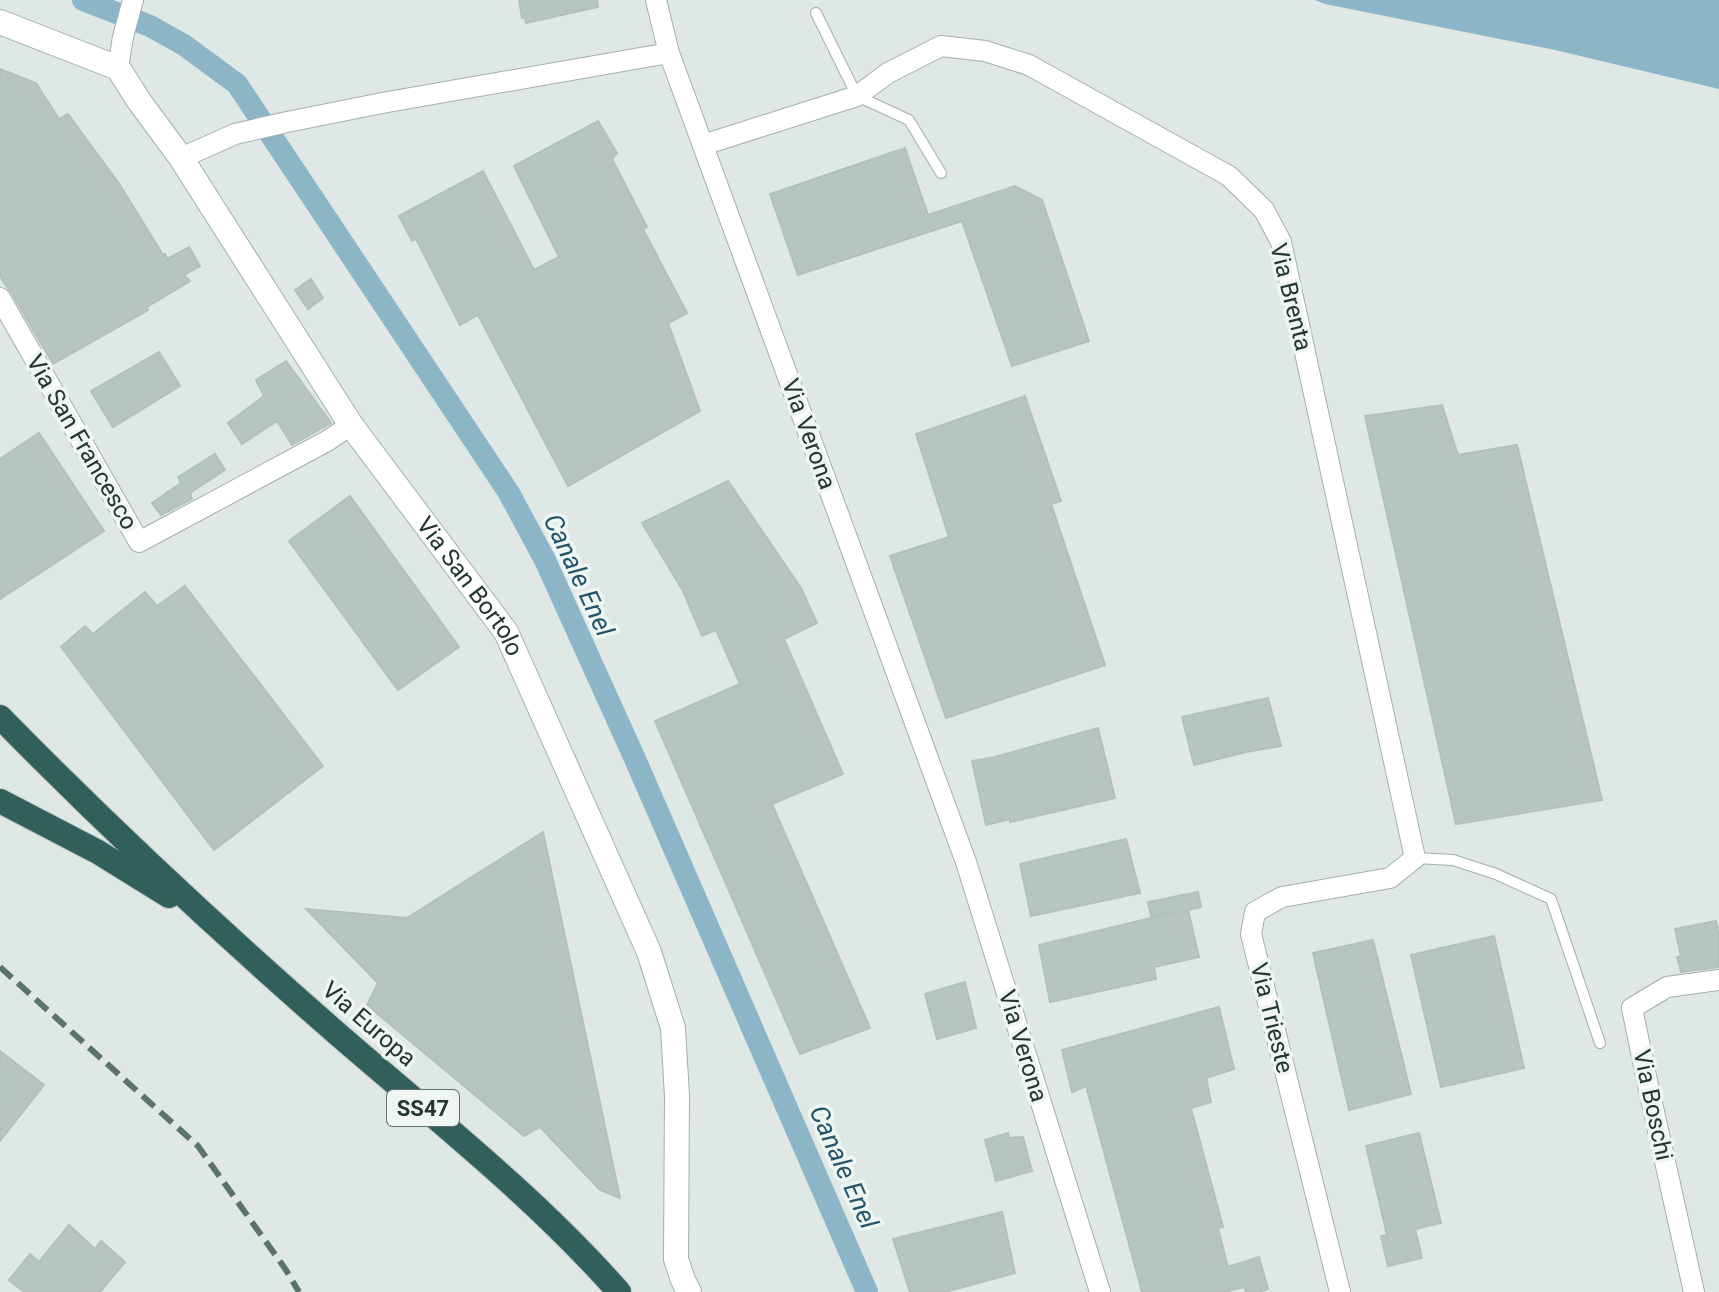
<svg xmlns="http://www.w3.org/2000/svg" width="1719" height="1292" viewBox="0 0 1719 1292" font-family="Roboto,sans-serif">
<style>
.water{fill:#8cb6c8}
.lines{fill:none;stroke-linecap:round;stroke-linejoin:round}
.canal{stroke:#8cb6c8;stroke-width:22}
.building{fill:#b7c5c1;stroke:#b2c1bd;stroke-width:2}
.lane-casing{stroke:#a3afac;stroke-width:12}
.street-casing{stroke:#a3afac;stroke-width:22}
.secondary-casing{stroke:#9fb2ae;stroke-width:26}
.highway-casing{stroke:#bdc3c2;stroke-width:26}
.lane{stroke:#fff;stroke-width:10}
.street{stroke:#fff;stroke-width:20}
.secondary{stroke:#fff;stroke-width:24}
.highway{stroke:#315f5c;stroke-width:24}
.rail{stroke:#5c726f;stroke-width:6;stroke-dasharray:16 8;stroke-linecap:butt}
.labels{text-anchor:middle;stroke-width:7;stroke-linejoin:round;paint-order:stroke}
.shield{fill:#eef5f3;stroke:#5f6f6d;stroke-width:2}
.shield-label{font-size:22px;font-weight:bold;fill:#223633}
.street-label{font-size:24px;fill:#223633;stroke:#eef5f3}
.water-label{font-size:26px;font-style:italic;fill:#23546a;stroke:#eef5f3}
</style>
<rect width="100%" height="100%" fill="#dfe8e5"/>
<path class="water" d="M1315 0H1719V89L1555 50 1325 4Z"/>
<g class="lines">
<path class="canal" d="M83 0 150 26 184 45 237 84 509 493 545 560 635 759 867 1292"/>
</g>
<g class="building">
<path d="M519 0H597L598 7 526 23 525 17 522 18Z"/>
<path d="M0 69 36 83 59 119 68 114 120 185 163 255 165 254 167 259 189 247 200 266 184 275 190 281 147 307 148 310 53 364 11 292 6 286 0 276Z"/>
<path d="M598 121 617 153 612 159 647 227 643 229 687 313 668 323 700 411 568 486 478 315 460 325 416 239 412 241 399 216 483 171 534 270 559 257 514 166Z"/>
<path d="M905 148 928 215 1015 186 1042 200 1089 341 1012 366 962 221 798 275 770 194Z"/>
<path d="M311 279 323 298 308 309 295 290Z"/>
<path d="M159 352 180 386 113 427 91 391Z"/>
<path d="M286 361 331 423 292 445 277 421 242 444 228 423 264 396 256 380Z"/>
<path d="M1025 396 1061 501 1051 504 1105 665 946 718 890 556 949 537 916 434Z"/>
<path d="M1442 405 1458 455 1517 445 1602 800 1456 824 1365 416Z"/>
<path d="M39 433 104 531 0 599V459Z"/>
<path d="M215 454 225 470 190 493 192 499 161 515 152 503 181 483 178 477Z"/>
<path d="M728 481 801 588 817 623 784 639 843 774 772 804 870 1028 800 1054 655 721 740 684 716 630 702 636 683 591 642 523Z"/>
<path d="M350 496 459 647 398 690 289 541Z"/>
<path d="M185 586 323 766 214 850 61 647 85 626 93 634 145 592 157 606Z"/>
<path d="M1268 698 1281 746 1246 752 1194 765 1182 717Z"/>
<path d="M1098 728 1115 798 1010 822V819L986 825 972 761 995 757Z"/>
<path d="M543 832 620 1198 600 1190 540 1127 524 1136 367 1005 378 983 306 909 407 918Z"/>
<path d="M1126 839 1140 893 1031 916 1020 864Z"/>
<path d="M1198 892 1201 907 1188 910 1199 957 1154 967 1156 979 1050 1002 1039 945 1180 911 1151 916 1148 902Z"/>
<path d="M1716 921 1719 936V967L1681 972 1677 957 1681 956 1675 929Z"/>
<path d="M1494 936 1524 1068 1441 1087 1411 955Z"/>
<path d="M1373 940 1411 1094 1349 1110 1313 953Z"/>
<path d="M965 982 976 1028 937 1039 925 994Z"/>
<path d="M1219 1007 1234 1069 1206 1078 1211 1102 1191 1108 1223 1227 1218 1228 1228 1267 1259 1257 1268 1289 1258 1292H1246L1244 1287 1225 1292H1142L1086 1086 1072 1092 1062 1050Z"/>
<path d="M0 1051 44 1085 0 1141Z"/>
<path d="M1008 1133 1009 1138 1023 1137 1032 1171 996 1181 985 1140Z"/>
<path d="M1419 1133 1441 1223 1415 1229 1422 1258 1388 1266 1381 1236 1387 1235 1366 1146Z"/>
<path d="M1002 1212 1015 1273 945 1292H910L893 1239Z"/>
<path d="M69 1225 95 1249 101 1241 125 1262 100 1292H24L9 1280 30 1254 39 1262Z"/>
</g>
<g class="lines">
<g class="lane-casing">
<g id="lane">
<path d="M816 13 857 96 909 120 941 173"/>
<path d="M1415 858 1453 860 1496 874 1551 899 1600 1043"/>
</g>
</g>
<g class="street-casing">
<g id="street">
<path d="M656 0 669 53"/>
<path d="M118 68 123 37 133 0"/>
<path d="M703 145 857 96 888 73 941 46 985 51 1029 65 1229 176 1264 210 1281 242 1415 858 1390 878 1282 897 1255 912 1251 934 1340 1292"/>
<path d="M181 158 235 134 287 122 382 103 669 53 966 862 1100 1292"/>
<path d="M0 298 139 542 327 441 351 425"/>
<path d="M1694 1292 1646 1076 1632 1008 1667 987 1719 980"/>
</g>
</g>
<g class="secondary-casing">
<g id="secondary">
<path id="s1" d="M0 22 118 68 139 101 181 158 351 425 506 632 649 952 673 1028 677 1096 676 1259 683 1280 689 1292"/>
</g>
</g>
<g class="highway-casing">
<g id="highway">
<path d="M0 717C109 828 224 935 341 1037 436 1119 536 1198 619 1292"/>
<path d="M0 801 98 852 169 896"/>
</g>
</g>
<use href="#lane" class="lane"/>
<use href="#street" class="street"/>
<use href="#secondary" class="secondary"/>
<use href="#highway" class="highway"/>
<path class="rail" d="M0 967 198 1146 286 1270 299 1292"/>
</g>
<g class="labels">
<rect class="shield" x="387" y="1090" width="72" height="36" rx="6"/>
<g class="shield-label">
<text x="423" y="1116">SS47</text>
</g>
<g class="street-label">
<text transform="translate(1291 297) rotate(76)" y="8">Via Brenta</text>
<text transform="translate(809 434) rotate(70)" y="8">Via Verona</text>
<text transform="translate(82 442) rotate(60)" y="8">Via San Francesco</text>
<text dy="8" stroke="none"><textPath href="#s1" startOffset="754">Via San Bortolo</textPath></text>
<text transform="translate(1272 1018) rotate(76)" y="8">Via Trieste</text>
<text transform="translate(369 1024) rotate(41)" y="8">Via Europa</text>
<text transform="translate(1023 1046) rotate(73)" y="8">Via Verona</text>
<text transform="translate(1653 1105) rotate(78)" y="8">Via Boschi</text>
</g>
<g class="water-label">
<text transform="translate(579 575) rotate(65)" y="9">Canale Enel</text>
<text transform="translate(844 1167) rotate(66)" y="9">Canale Enel</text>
</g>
</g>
</svg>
